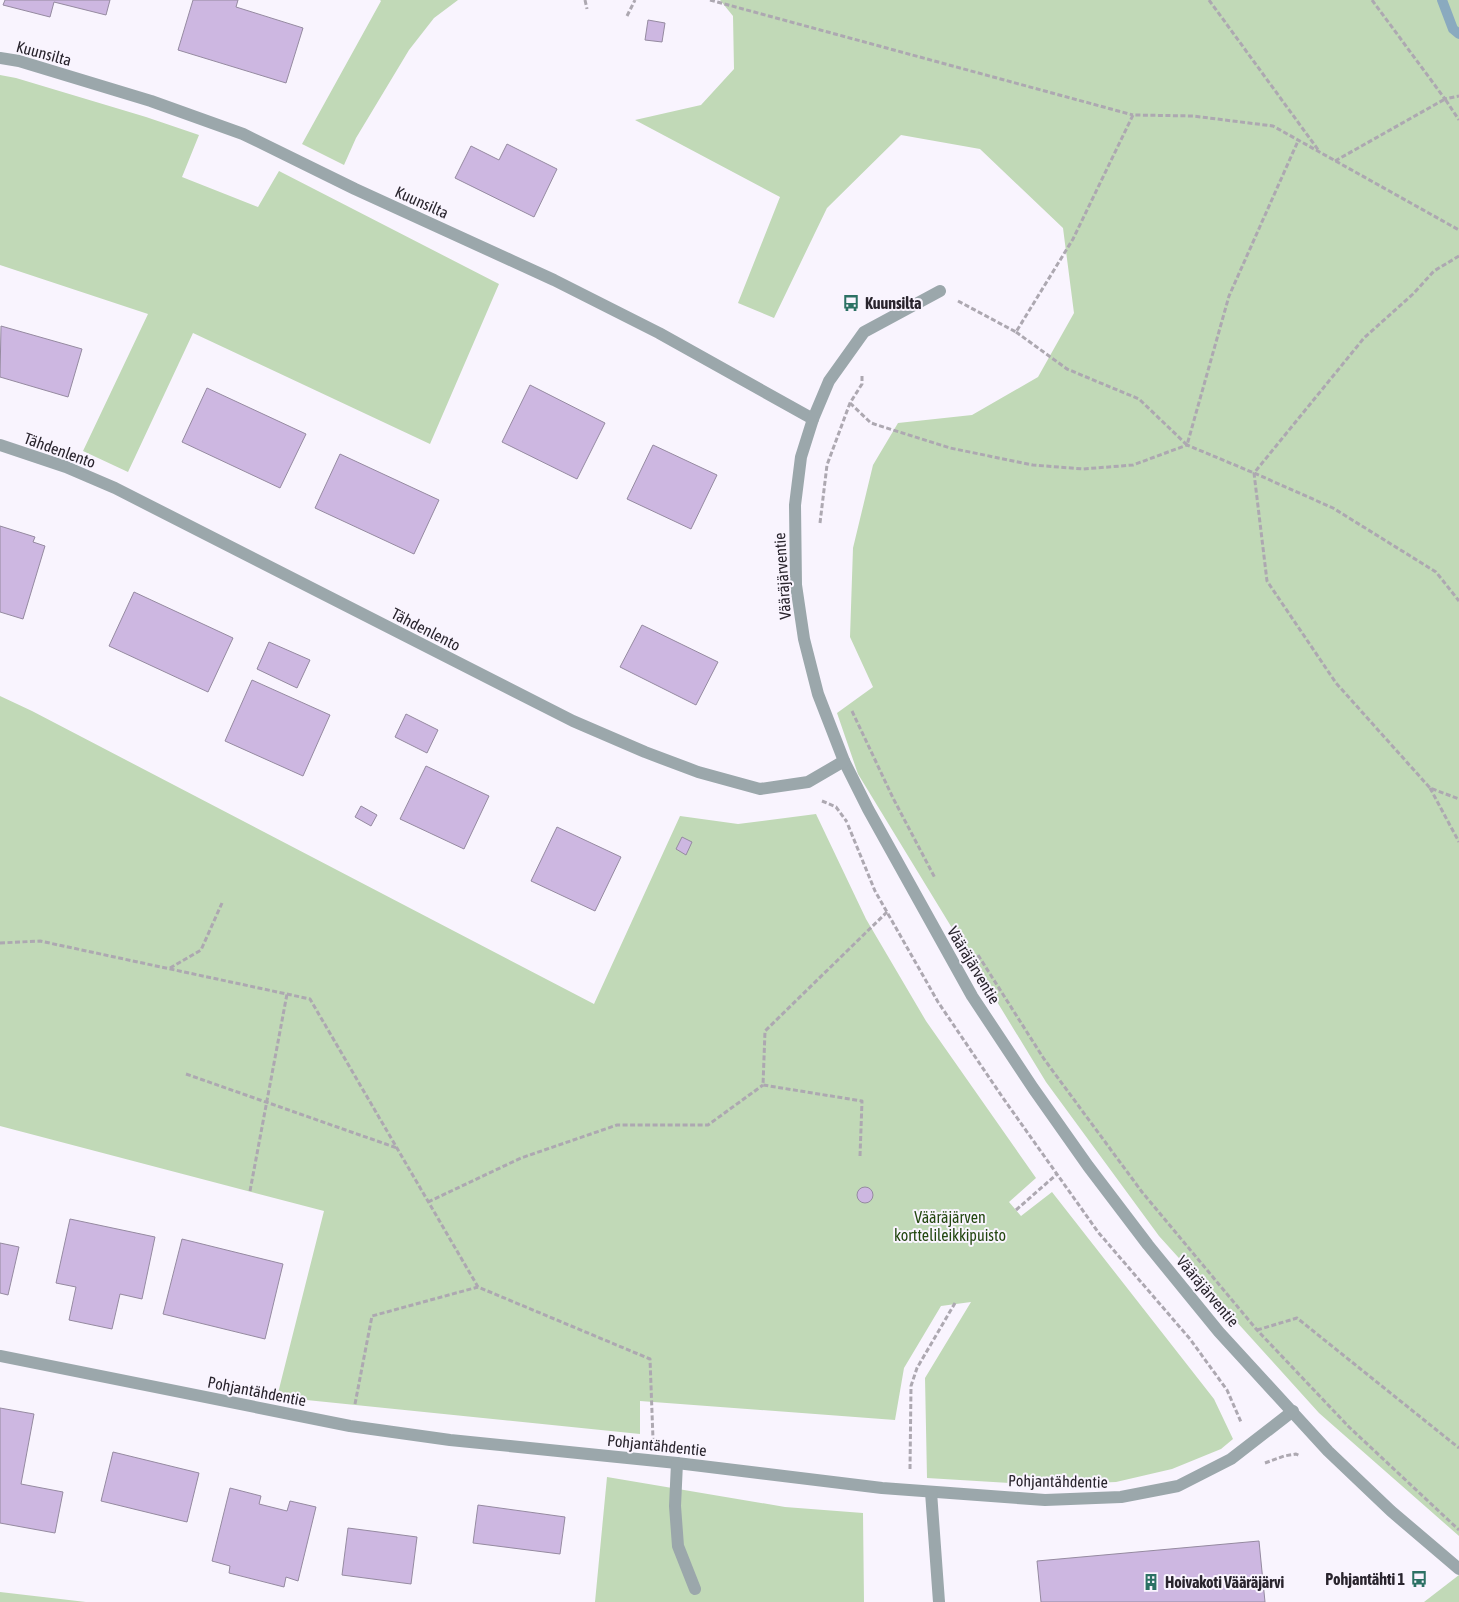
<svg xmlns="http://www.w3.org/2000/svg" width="1459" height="1602" viewBox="0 0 1459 1602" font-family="'Asap Condensed',sans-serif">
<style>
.green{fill:#c1d9b7}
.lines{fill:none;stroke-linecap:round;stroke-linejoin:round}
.stream{stroke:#8aaabf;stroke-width:10}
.building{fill:#cdb7e1;stroke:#958aa0}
.path{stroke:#ada8b1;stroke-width:3;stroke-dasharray:5 2.5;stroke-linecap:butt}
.minor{stroke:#9ba7ab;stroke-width:12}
.labels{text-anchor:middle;stroke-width:4;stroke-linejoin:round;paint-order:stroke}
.street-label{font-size:16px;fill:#29242d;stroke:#f9f4fe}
.poi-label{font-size:16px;font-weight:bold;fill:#29242d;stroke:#f9f4fe;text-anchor:start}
.park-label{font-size:16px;fill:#234710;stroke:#f9f4fe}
</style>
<rect width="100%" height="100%" fill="#f9f4fe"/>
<g class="green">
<path d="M380 0H458L434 18 409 50 356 138 344 165 302 144 381 1Z"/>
<path d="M720 0H1459V1536L1319 1413 1159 1236 1046 1082 858 774 837 713 873 687 850 637 853 548 873 465 898 423 972 415 1038 377 1074 313 1063 228 980 149 901 135 827 208 774 318 738 303 780 197 635 120 701 105 734 69 733 16Z"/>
<path d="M0 75 16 78 146 117 199 135 182 177 258 207 279 171 499 284 430 444 193 333 128 472 83 451 148 314 0 265Z"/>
<path d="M0 696 32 711 594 1004 680 816 738 824 816 814 866 919 926 1021 1036 1178 1009 1202 1021 1216 1052 1192 1214 1399 1233 1439 1221 1449 1172 1469 1116 1482 1042 1485 927 1478 925 1378 971 1302 941 1306 904 1368 895 1420 640 1401V1434L277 1397 324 1211 0 1126Z"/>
<path d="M607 1477 785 1507 863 1513 864 1602H595Z"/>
<path d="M1459 1575V1602H1424Z"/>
<path d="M0 1592 86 1602H0Z"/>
</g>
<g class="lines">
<path class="stream" d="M1442 0 1453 29 1459 34"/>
</g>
<g class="building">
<path d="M5 0H110L106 15 54 2 50 17 3 5Z"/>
<path d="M193 0H238L236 7 303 28 286 83 178 50Z"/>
<path d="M648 20 665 23 662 42 645 40Z"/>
<path d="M507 144 557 169 534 217 455 178 471 146 499 160Z"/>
<path d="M1 326 82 349 68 397 0 377Z"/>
<path d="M530 385 605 423 577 479 502 442Z"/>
<path d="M207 388 306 434 280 488 182 442Z"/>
<path d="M653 445 717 475 691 529 627 499Z"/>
<path d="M340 454 439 500 414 554 315 508Z"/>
<path d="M0 526 35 537 33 542 45 546 23 619 0 612Z"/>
<path d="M134 592 233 638 208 692 109 646Z"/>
<path d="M642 625 718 662 696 705 620 667Z"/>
<path d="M269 642 310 660 297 688 257 669Z"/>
<path d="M252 680 330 715 303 776 225 741Z"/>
<path d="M406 714 438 730 427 753 395 737Z"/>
<path d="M426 766 489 796 464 849 400 819Z"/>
<path d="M361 806 377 815 371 826 355 817Z"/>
<path d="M557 827 621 857 595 911 531 881Z"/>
<path d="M682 837 692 842 686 855 676 849Z"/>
<circle cx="865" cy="1195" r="8"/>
<path d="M70 1219 155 1237 142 1299 120 1294 112 1329 69 1320 76 1287 56 1283Z"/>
<path d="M182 1239 283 1264 265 1339 163 1314Z"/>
<path d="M0 1243 19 1247 8 1295 0 1293Z"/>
<path d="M0 1408 34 1414 21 1484 63 1492 55 1533 0 1523Z"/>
<path d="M113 1452 199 1473 187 1522 101 1501Z"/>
<path d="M230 1488 261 1496 259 1504 287 1511 290 1501 316 1507 298 1581 286 1577 284 1587 229 1573 230 1566 212 1561Z"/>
<path d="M478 1505 565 1517 560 1554 473 1543Z"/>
<path d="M348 1528 417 1537 411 1584 342 1575Z"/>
<path d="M1259 1541 1265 1602H1041L1037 1561Z"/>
</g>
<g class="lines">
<g class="path">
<path d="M585 0 587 9"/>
<path d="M710 0 1133 115"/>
<path d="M1209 0 1319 151"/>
<path d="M1372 0 1445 99 1459 96"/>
<path d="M627 16 635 0"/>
<path d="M1335 161 1445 99 1459 120"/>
<path d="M1459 256 1434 271 1413 294 1364 338 1254 473 1267 581 1336 683 1430 788 1459 799"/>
<path d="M958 301 1016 332 1073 239 1133 115 1193 116 1273 126 1459 230"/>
<path d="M1016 332 1067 369 1139 399 1187 445 1229 296 1298 141"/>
<path d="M850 403 871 423 950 448 1033 465 1083 469 1133 465 1187 445 1254 473 1333 508 1436 572 1459 601"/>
<path d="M820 523 827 465 850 403 862 384V374"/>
<path d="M852 711 893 798 935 878"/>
<path d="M1430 788 1459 842"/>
<path d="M822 801 836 807 847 822"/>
<path d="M848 825 875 891 938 1002 1003 1098 1098 1232 1190 1339 1227 1390 1241 1422"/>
<path d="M0 943 40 941 310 999 478 1287 650 1359 653 1439"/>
<path d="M978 955 1044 1059 1142 1192 1257 1330 1349 1427 1459 1530"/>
<path d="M170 968 201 950 222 903"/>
<path d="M186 1074 397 1148"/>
<path d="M860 1156 862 1101 763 1085 765 1031 887 912"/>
<path d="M250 1191 287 994"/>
<path d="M428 1202 521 1158 617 1125H708L763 1085"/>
<path d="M1016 1210 1057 1174"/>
<path d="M1257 1330 1297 1318 1459 1448"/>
<path d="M355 1404 372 1316 478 1287"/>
<path d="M1265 1463 1284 1456 1296 1454 1300 1456"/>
<path d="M910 1469 911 1386 917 1368 955 1303"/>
</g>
<g class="minor">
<path d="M0 58 19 61 151 101 243 134 355 189 554 280 659 333 813 419"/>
<path d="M940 291 864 332 829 381 813 419 801 457 795 505 796 585 804 639 818 694 844 761 868 809 972 996 1033 1088 1088 1166 1148 1245 1219 1332 1328 1451 1391 1511 1459 1569"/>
<path d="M0 445 66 467 115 488 573 721 645 752 698 772 760 789 808 782 844 761"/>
<path d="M0 1356 350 1426 450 1440 677 1463 882 1488 1045 1500 1121 1497 1178 1486 1231 1459 1293 1411"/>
<path d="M677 1463 675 1506 678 1546 695 1589"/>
<path d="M931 1492 939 1602"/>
</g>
</g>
<defs>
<g id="bus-bare" transform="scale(1.35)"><path d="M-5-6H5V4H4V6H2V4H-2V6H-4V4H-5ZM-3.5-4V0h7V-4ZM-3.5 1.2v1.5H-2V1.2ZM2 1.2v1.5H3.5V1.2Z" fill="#2c7164" stroke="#f9f4fe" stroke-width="2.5" paint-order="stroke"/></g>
<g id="building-bare" transform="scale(1.35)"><path d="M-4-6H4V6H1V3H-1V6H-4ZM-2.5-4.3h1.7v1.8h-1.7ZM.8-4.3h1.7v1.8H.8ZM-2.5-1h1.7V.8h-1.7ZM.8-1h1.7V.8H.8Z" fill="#2c7164" stroke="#f9f4fe" stroke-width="2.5" paint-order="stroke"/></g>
</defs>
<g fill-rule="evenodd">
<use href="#bus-bare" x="851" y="303"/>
<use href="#bus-bare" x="1419" y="1579"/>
<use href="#building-bare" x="1151" y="1582"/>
</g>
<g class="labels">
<g class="street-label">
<text transform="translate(44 53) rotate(15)" y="6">Kuunsilta</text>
<text transform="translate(422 202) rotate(24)" y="6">Kuunsilta</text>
<text transform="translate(60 450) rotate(20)" y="6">Tähdenlento</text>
<text transform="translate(782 576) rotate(-94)" y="6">Vääräjärventie</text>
<text transform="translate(426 629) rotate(27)" y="6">Tähdenlento</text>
<text transform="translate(974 965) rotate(59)" y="6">Vääräjärventie</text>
<text transform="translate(1208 1291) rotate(50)" y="6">Vääräjärventie</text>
<text transform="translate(257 1391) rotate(11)" y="6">Pohjantähdentie</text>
<text transform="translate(657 1445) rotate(6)" y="6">Pohjantähdentie</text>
<text transform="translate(1058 1481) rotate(1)" y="6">Pohjantähdentie</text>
</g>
<g class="poi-label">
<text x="865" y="309">Kuunsilta</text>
<text x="1405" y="1585" text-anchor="end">Pohjantähti 1</text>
<text x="1165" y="1588">Hoivakoti Vääräjärvi</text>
</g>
<g class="park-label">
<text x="950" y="1223">Vääräjärven<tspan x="950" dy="18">korttelileikkipuisto</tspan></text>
</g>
</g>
</svg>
